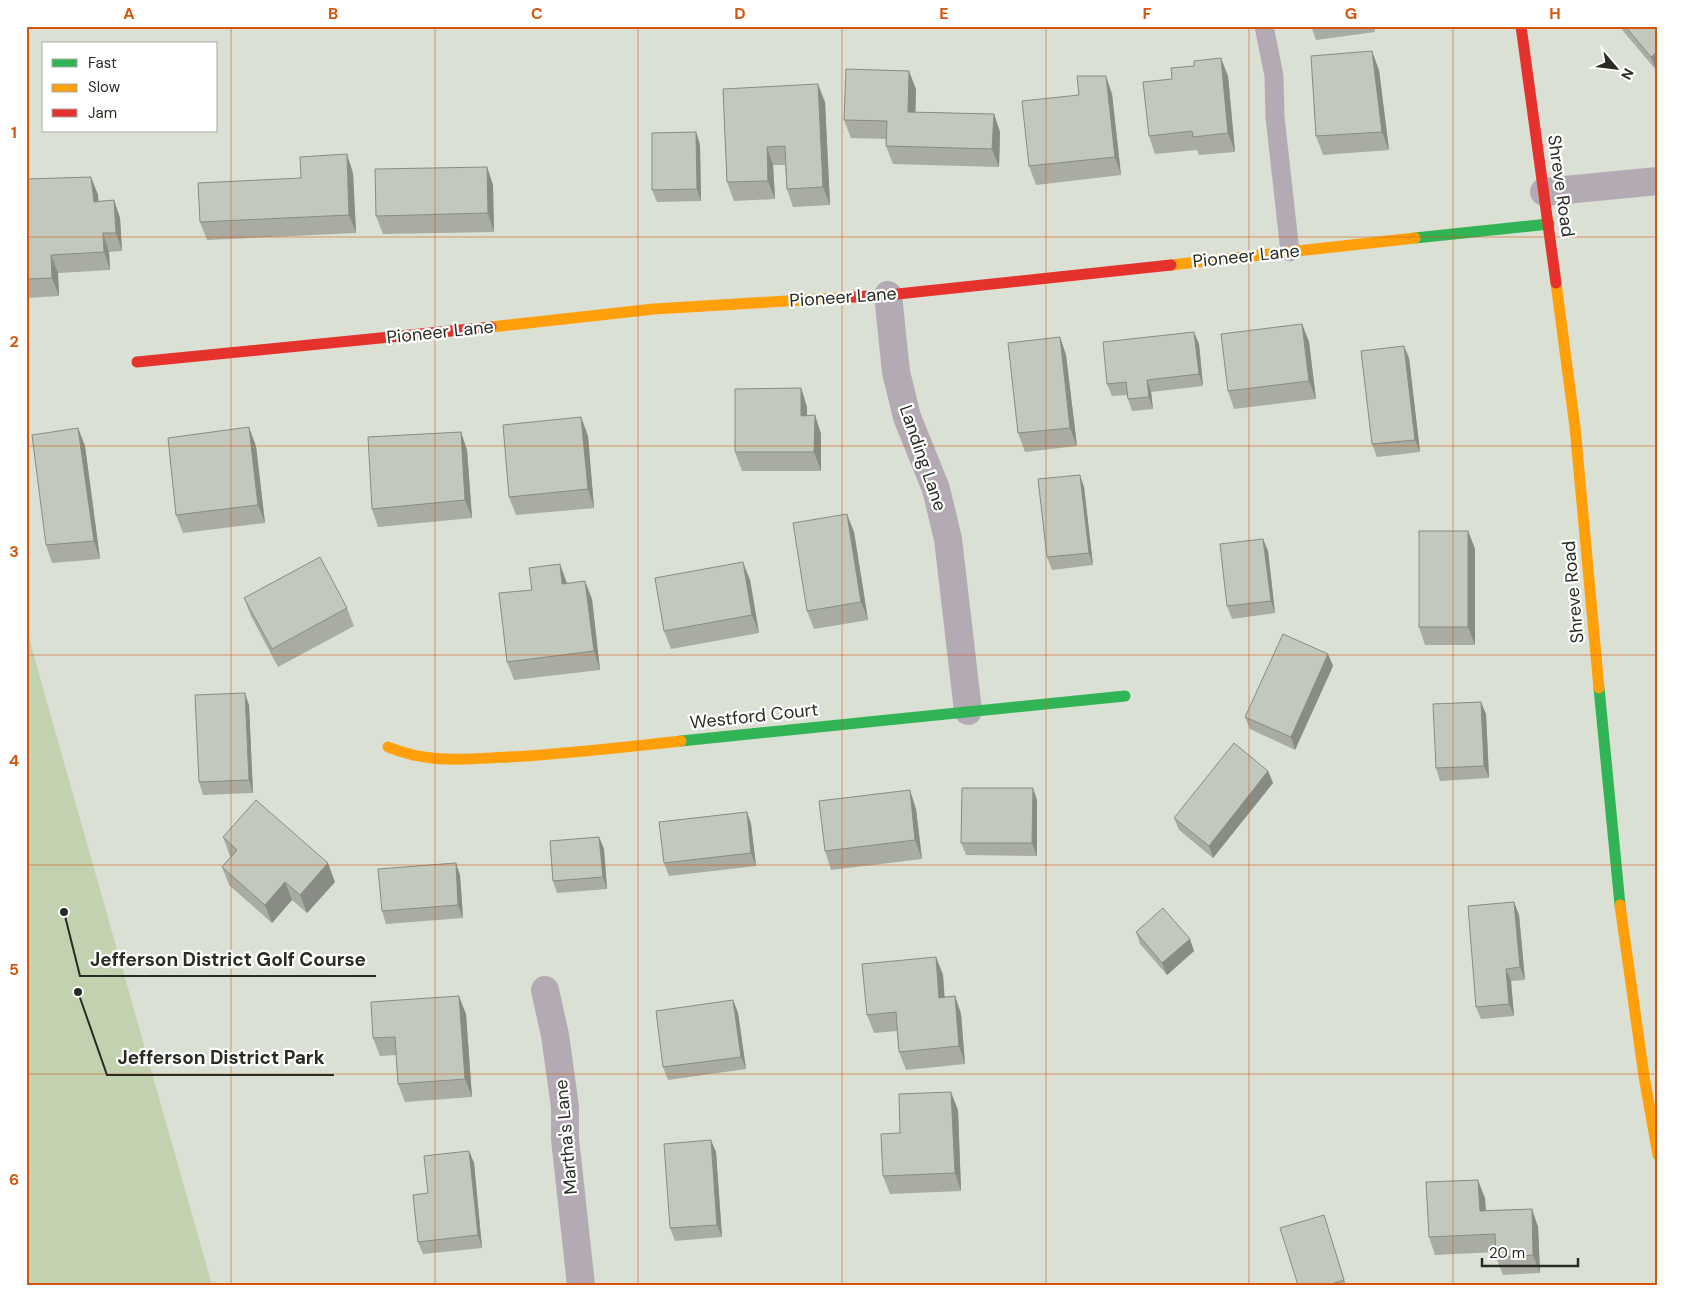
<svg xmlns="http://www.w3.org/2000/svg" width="1684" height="1311" viewBox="0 0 1684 1311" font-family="'DM Sans',sans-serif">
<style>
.green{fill:#c2d1b0}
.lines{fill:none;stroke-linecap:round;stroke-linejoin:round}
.lane{stroke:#b4aab4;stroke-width:19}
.street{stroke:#b4aab4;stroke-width:28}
.fast{stroke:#30b455;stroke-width:11}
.slow{stroke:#ff9f0a;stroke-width:11}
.jam{stroke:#e5322d;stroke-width:11}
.wall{fill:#a8aca3}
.shaded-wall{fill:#888c84}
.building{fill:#c3c8bd;stroke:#888c84}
.grid{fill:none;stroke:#d5540e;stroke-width:1;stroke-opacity:0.55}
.labels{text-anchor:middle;stroke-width:4.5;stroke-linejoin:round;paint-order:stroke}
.street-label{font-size:18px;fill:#282c23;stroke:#fff}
.leader{fill:none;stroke:#282c23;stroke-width:2}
.callout-dot{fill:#282c23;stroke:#fff;stroke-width:2}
.callout-label{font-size:19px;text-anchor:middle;font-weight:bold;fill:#282c23;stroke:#fff;stroke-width:4.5;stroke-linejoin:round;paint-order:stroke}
.neatline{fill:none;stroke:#d5540e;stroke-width:2}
.grid-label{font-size:16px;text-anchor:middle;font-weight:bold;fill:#d5540e}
</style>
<rect width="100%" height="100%" fill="#dae0d3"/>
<path class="green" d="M26 626 46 699 212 1285H26Z"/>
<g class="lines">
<path class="lane" d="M1264 26 1274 76 1275 117 1290 252"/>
<g class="street">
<path d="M1544 192 1658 181"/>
<path d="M888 295 896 372 907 417 936 489 948 539 968 711"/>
<path d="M545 990 555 1035 565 1107V1139L581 1285"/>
</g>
<g class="fast">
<path d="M1415 238 1549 224"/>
<path d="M1599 688 1620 905"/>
<path d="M681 741 1125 696"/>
</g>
<g class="slow">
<path d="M1171 265 1415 238"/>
<path d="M1556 283 1575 427 1599 688"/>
<path d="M491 327 654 309 853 297"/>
<path d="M388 747C429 764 466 759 509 757 567 754 624 747 681 741"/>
<path d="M1620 905 1644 1076 1658 1155"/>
</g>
<g class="jam">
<path d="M1521 26 1556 283"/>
<path d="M853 297 888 295 1171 265"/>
<path d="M137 362 491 327"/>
</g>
</g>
<g class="wall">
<path d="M1311 26H1374L1375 32 1316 40Z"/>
<path d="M1621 26H1658L1656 70 1623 31Z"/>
<path d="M1194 66 1228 76 1235 152 1199 155 1197 150 1155 154 1149 136 1172 79Z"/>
<path d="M1379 70 1389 150 1323 155 1316 136Z"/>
<path d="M723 89 825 102 830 205 793 207 787 189 785 165H773L775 199 734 201 727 182Z"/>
<path d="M916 89 915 112 994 114 1000 132 999 167 893 164 886 146V139L851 138 844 120Z"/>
<path d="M1112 94 1121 175 1036 185 1029 166Z"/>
<path d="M696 132 700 145 701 201 657 202 652 190Z"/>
<path d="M487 167 493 185 494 232 383 234 376 216Z"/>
<path d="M353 173 356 233 207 240 200 222 301 178Z"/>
<path d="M91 177 98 195V201L114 200 120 218 122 251 109 252 110 270 58 273 59 296 26 298V179Z"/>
<path d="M1302 324 1309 342 1316 399 1234 409 1228 391Z"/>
<path d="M1060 337 1066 355 1077 446 1025 452 1018 433Z"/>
<path d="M1199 344 1203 386 1151 392 1153 409 1132 411 1128 399 1127 395 1112 396 1107 384Z"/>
<path d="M1409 358 1420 452 1377 457 1372 444Z"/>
<path d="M801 388 807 407V416L815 415 821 434V471H742L735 452Z"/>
<path d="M581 417 588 436 594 508 516 515 509 497Z"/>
<path d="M78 428 85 446 100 559 52 563 46 545Z"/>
<path d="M461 432 467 450 472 518 378 527 372 509Z"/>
<path d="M256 446 265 523 183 533 176 515Z"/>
<path d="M1084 487 1093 565 1052 570 1047 557Z"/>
<path d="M1468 531 1475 549V645H1425L1419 627Z"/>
<path d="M854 532 868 620 814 629 807 611Z"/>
<path d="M1263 539 1268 551 1275 613 1232 619 1227 606Z"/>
<path d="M750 580 759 633 671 649 664 631Z"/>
<path d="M567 583 592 599 600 670 514 680 507 662 532 590Z"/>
<path d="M244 598 347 608 354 626 278 667 251 616Z"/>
<path d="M1328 654 1333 666 1295 750 1250 729 1245 717Z"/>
<path d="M249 705 253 793 203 795 199 782Z"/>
<path d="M1486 714 1489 778 1440 781 1436 768Z"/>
<path d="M1268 771 1273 783 1213 858 1179 830 1174 818Z"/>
<path d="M1037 800V856L966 855 961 843Z"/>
<path d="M916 809 922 859 831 870 825 851Z"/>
<path d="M747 812 751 824 756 866 669 876 664 863Z"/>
<path d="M223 837 335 882 307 913 292 900 272 923 229 885 222 867 231 857 230 856Z"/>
<path d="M599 837 604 849 607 889 557 893 553 881Z"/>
<path d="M460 875 463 918 386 924 382 911Z"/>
<path d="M1514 902 1519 915 1525 980 1511 981 1514 1016 1481 1019 1476 1007Z"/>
<path d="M1136 932 1194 951 1167 975 1140 944Z"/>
<path d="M936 957 943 975 944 997 955 996 961 1014 965 1064 906 1070 899 1052 897 1031 874 1033 867 1015Z"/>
<path d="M733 1000 738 1013 746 1069 668 1080 663 1067Z"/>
<path d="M466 1014 472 1097 405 1102 398 1084 396 1055 380 1056 373 1038Z"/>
<path d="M958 1110 961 1191 890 1194 883 1176 900 1133Z"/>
<path d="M469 1151 474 1163 482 1248 423 1254 418 1242Z"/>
<path d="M716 1152 722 1237 675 1241 670 1228Z"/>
<path d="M1485 1198 1486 1210 1532 1209 1538 1227 1540 1273 1503 1275 1496 1257V1252L1435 1255 1429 1237Z"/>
<path d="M1324 1215 1346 1285H1298Z"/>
</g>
<g class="shaded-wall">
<path d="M1372 51 1379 70 1389 150 1382 132Z"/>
<path d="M1658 51V68L1656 70 1651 57Z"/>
<path d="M1221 58 1228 76 1235 152 1228 133Z"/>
<path d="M909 71 916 89 915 130 908 112Z"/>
<path d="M1106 76 1112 94 1121 175 1115 157Z"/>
<path d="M818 84 825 102 830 205 823 187Z"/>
<path d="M994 114 1000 132 999 167 992 149Z"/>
<path d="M696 132 700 145 701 201 697 189Z"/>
<path d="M767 147 773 165 775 199 768 181Z"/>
<path d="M347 154 353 173 356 233 349 215Z"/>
<path d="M487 167 493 185 494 232 488 213Z"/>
<path d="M91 177 98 195 100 220 94 202Z"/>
<path d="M114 200 120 218 122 251 116 233Z"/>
<path d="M103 233 109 252 110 270 104 252Z"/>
<path d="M51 255 58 273 59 296 52 278Z"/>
<path d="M1302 324 1309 342 1316 399 1309 381Z"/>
<path d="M1194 332 1199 344 1203 386 1199 374Z"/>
<path d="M1060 337 1066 355 1077 446 1070 428Z"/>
<path d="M1404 346 1409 358 1420 452 1415 440Z"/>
<path d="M1147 380 1151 392 1153 409 1149 397Z"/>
<path d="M801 388 807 407V434L801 416Z"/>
<path d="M815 415 821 434V471L814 452Z"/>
<path d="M581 417 588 436 594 508 588 489Z"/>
<path d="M249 427 256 446 265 523 258 505Z"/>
<path d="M78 428 85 446 100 559 94 541Z"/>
<path d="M461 432 467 450 472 518 465 500Z"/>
<path d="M1080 475 1084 487 1093 565 1089 553Z"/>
<path d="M847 514 854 532 868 620 861 602Z"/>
<path d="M1468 531 1475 549V645L1468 627Z"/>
<path d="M1263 539 1268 551 1275 613 1271 601Z"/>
<path d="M743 562 750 580 759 633 752 615Z"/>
<path d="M560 564 567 583 569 602 562 584Z"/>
<path d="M585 581 592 599 600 670 594 651Z"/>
<path d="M1328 654 1333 666 1295 750 1291 737Z"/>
<path d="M245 693 249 705 253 793 249 780Z"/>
<path d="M1481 702 1486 714 1489 778 1484 766Z"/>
<path d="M1268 771 1273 783 1213 858 1209 846Z"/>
<path d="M1033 788 1037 800V856L1032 843Z"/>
<path d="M910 790 916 809 922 859 915 840Z"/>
<path d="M747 812 751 824 756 866 751 853Z"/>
<path d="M599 837 604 849 607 889 603 877Z"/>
<path d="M328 863 335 882 307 913 300 895Z"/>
<path d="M456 863 460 875 463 918 458 905Z"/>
<path d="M285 882 292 900 272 923 265 905Z"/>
<path d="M1514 902 1519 915 1525 980 1520 967Z"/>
<path d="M1190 939 1194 951 1167 975 1162 963Z"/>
<path d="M936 957 943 975 946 1016 939 998Z"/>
<path d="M1506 969 1511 981 1514 1016 1509 1004Z"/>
<path d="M459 996 466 1014 472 1097 465 1079Z"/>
<path d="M955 996 961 1014 965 1064 959 1046Z"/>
<path d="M733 1000 738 1013 746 1069 741 1057Z"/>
<path d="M951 1092 958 1110 961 1191 955 1173Z"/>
<path d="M711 1140 716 1152 722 1237 717 1225Z"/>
<path d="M469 1151 474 1163 482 1248 478 1235Z"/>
<path d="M1478 1180 1485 1198 1487 1229 1480 1211Z"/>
<path d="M1532 1209 1538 1227 1540 1273 1533 1255Z"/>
</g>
<g class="building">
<path d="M1625 26H1658V51L1651 57Z"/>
<path d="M1372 51 1382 132 1316 136 1311 56Z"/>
<path d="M1221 58 1228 133 1193 137 1192 131 1149 136 1143 82 1172 79 1171 68 1194 66V61Z"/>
<path d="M846 69 909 71 908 112 994 114 992 149 886 146 887 121 844 120Z"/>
<path d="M1077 76H1106L1115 157 1029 166 1022 101 1079 95Z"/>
<path d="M818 84 823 187 787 189 785 146 767 147 768 181 727 182 723 89Z"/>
<path d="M696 132 697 189 652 190V133Z"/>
<path d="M347 154 349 215 200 222 198 183 301 178 300 157Z"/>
<path d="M487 167 488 213 376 216 375 169Z"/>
<path d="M91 177 94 202 114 200 116 233H103L104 252 51 255 52 278 26 279V179Z"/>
<path d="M1302 324 1309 381 1228 391 1221 334Z"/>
<path d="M1194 332 1199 374 1147 380 1149 397 1128 399 1126 382 1107 384 1103 342Z"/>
<path d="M1060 337 1070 428 1018 433 1008 343Z"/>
<path d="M1404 346 1415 440 1372 444 1361 351Z"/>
<path d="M801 388V416L815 415 814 452H735V389Z"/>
<path d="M581 417 588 489 509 497 503 425Z"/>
<path d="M249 427 258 505 176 515 168 438Z"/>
<path d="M78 428 94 541 46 545 32 435Z"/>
<path d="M461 432 465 500 372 509 368 437Z"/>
<path d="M1080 475 1089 553 1047 557 1038 479Z"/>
<path d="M847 514 861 602 807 611 793 523Z"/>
<rect x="1419" y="531" width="49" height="96"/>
<path d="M1263 539 1271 601 1227 606 1220 544Z"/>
<path d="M320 557 347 608 272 649 244 598Z"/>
<path d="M743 562 752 615 664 631 655 578Z"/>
<path d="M560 564 562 584 585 581 594 651 507 662 499 593 532 590 529 568Z"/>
<path d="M1283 634 1328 654 1291 737 1245 717Z"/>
<path d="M245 693 249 780 199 782 195 695Z"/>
<path d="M1481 702 1484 766 1436 768 1433 704Z"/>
<path d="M1234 743 1268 771 1209 846 1174 818Z"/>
<path d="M962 788H1033L1032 843H961Z"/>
<path d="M910 790 915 840 825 851 819 801Z"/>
<path d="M256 800 328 863 300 895 285 882 265 905 222 867 237 850 223 837Z"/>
<path d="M747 812 751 853 664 863 659 822Z"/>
<path d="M599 837 603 877 553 881 550 841Z"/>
<path d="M456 863 458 905 382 911 378 869Z"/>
<path d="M1514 902 1520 967 1506 969 1509 1004 1476 1007 1468 906Z"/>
<path d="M1163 908 1190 939 1162 963 1136 932Z"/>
<path d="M936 957 939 998 955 996 959 1046 899 1052 896 1012 867 1015 862 964Z"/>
<path d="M459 996 465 1079 398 1084 395 1037 373 1038 371 1002Z"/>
<path d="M733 1000 741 1057 663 1067 656 1011Z"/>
<path d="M951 1092 955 1173 883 1176 881 1134 900 1133 899 1094Z"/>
<path d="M711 1140 717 1225 670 1228 664 1144Z"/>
<path d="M469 1151 478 1235 418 1242 413 1195 428 1193 424 1156Z"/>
<path d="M1478 1180 1480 1211 1532 1209 1533 1255 1496 1257 1495 1234 1429 1237 1426 1182Z"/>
<path d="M1324 1215 1344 1280 1328 1285H1298L1280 1228Z"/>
</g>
<path class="grid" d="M231 26V1285M435 26V1285M638 26V1285M842 26V1285M1046 26V1285M1249 26V1285M1453 26V1285M26 237H1658M26 446H1658M26 655H1658M26 865H1658M26 1074H1658"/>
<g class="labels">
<g class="street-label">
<text transform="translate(1561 186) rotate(82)" y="6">Shreve Road</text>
<text transform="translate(1246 256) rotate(-6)" y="6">Pioneer Lane</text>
<text transform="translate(843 297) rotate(-4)" y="6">Pioneer Lane</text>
<text transform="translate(440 332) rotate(-6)" y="6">Pioneer Lane</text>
<text transform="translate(923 458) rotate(71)" y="6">Landing Lane</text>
<text transform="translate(1573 592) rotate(-95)" y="6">Shreve Road</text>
<text transform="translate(754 716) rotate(-6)" y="6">Westford Court</text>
<text transform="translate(566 1137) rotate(-95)" y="6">Martha's Lane</text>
</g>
</g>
<path class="leader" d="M64 912L80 976H376M78 992L107 1075H334"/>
<g class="callout-dot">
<circle cx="64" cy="912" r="5"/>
<circle cx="78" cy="992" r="5"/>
</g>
<g class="callout-label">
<text x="228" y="966">Jefferson District Golf Course</text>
<text x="221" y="1064">Jefferson District Park</text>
</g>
<rect width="1684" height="1311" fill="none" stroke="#ffffff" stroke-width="55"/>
<rect x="42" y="42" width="175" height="90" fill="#ffffff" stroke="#a9aba7"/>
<rect x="52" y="59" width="25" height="8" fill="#30b455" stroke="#a9aba7"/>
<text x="88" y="68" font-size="15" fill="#282c23">Fast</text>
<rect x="52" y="84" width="25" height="8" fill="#ff9f0a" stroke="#a9aba7"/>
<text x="88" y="92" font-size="15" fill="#282c23">Slow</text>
<rect x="52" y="109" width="25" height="8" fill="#e5322d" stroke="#a9aba7"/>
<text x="88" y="118" font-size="15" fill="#282c23">Jam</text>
<g transform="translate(1616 68) rotate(118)" stroke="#ffffff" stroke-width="4" paint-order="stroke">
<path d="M0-4L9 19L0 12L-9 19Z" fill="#282c23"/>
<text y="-8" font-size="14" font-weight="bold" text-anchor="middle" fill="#282c23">N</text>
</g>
<path d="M1482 1258v8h96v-8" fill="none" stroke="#282c23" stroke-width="2.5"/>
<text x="1489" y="1258" font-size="15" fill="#282c23" stroke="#ffffff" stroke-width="4" paint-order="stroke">20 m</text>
<rect x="28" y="28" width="1628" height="1256" class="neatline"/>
<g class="grid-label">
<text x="129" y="19">A</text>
<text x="333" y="19">B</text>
<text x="537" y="19">C</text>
<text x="740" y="19">D</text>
<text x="944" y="19">E</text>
<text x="1147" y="19">F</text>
<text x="1351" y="19">G</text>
<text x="1555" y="19">H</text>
<text x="14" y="138">1</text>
<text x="14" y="347">2</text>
<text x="14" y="557">3</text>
<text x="14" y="766">4</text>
<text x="14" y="975">5</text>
<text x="14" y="1185">6</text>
</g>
</svg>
